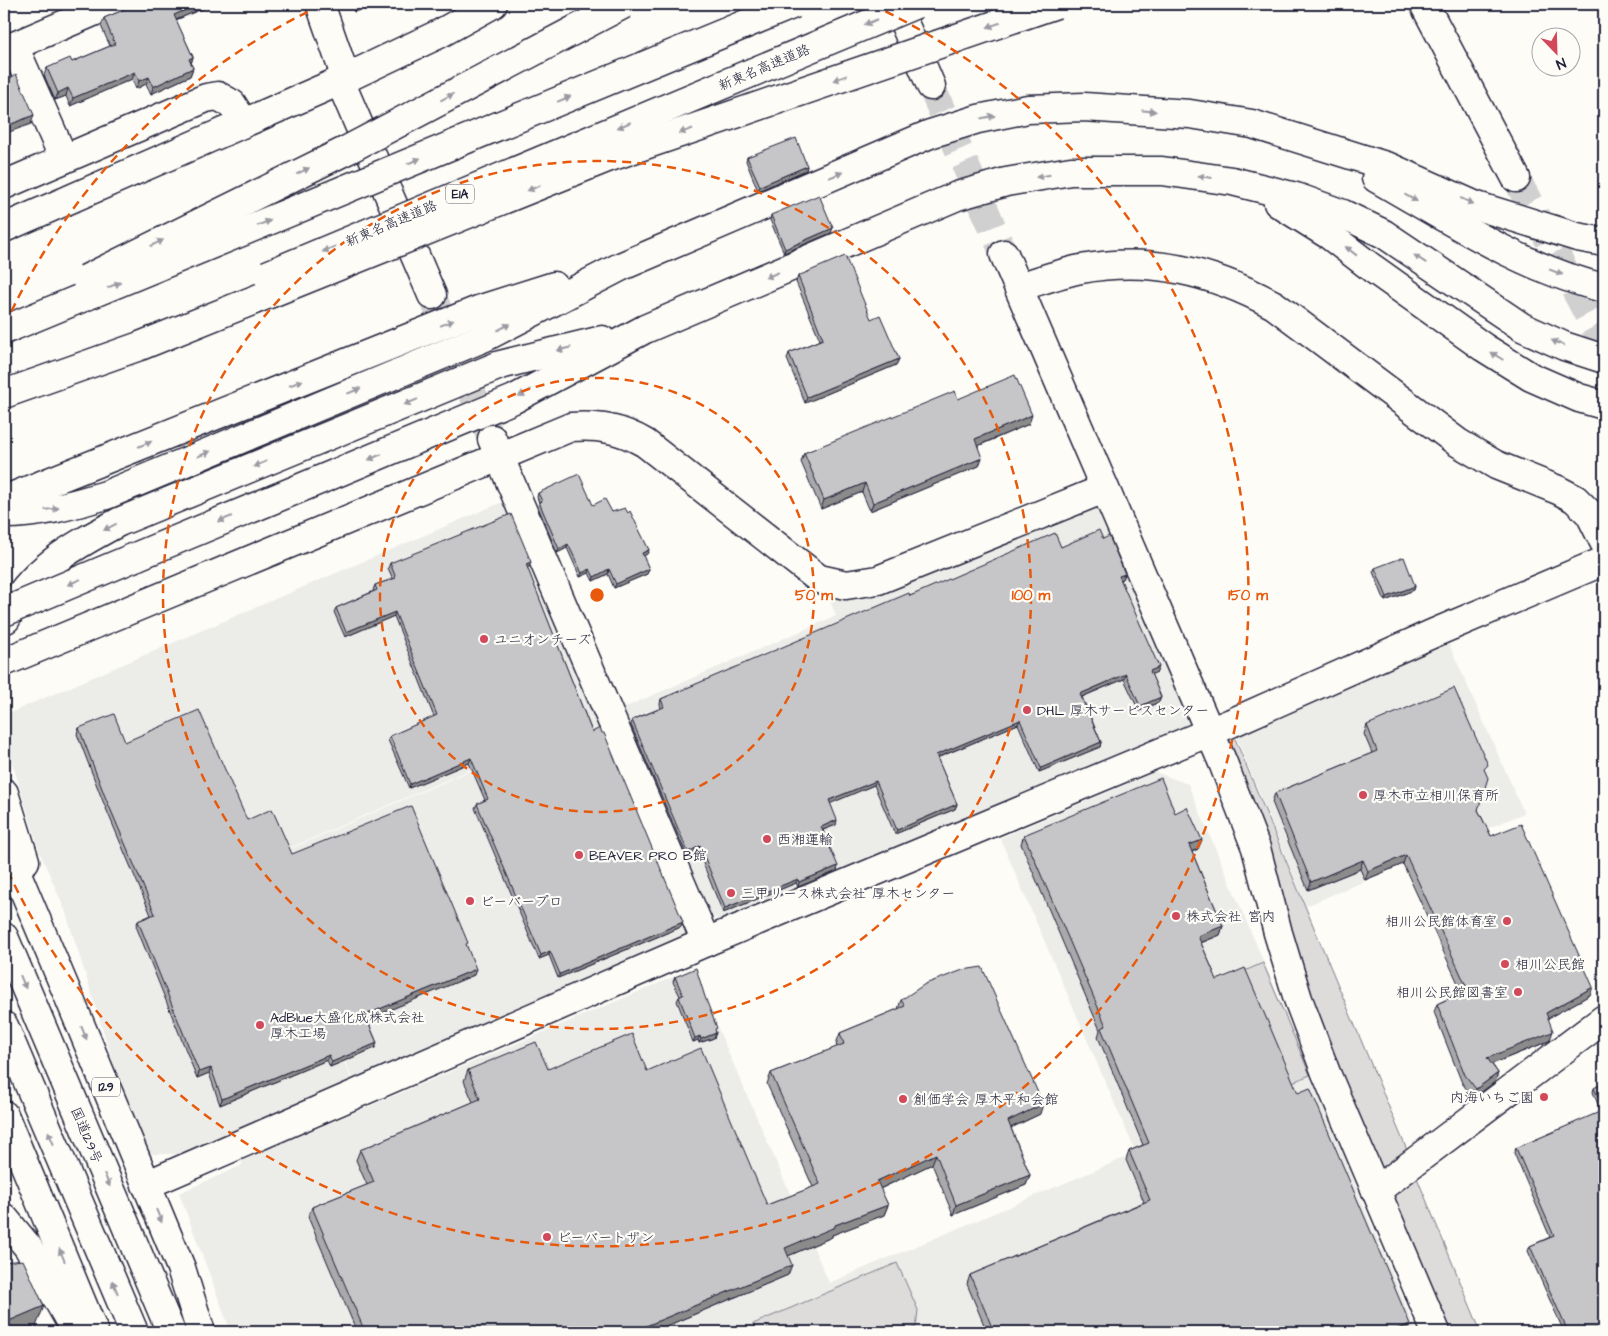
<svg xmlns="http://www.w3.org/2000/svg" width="1608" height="1336" viewBox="0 0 1608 1336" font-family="'Architects Daughter','Klee One',sans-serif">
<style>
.built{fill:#ecece9}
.green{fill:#dddcdb;stroke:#807f8b}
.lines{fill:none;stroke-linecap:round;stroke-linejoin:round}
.minor-tunnel{stroke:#d1d0d1;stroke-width:28;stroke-dasharray:28 14;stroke-linecap:butt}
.minor-casing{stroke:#22223b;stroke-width:31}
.highway-casing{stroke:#22223b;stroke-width:31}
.minor{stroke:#fdfcf7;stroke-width:28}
.highway{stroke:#fdfcf7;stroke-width:28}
.highway-bridge-casing{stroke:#22223b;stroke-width:31;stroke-linecap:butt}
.highway-bridge{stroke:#fdfcf7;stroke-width:28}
.wall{fill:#aaaaac;stroke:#22223b}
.shaded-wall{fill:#8b8b8c;stroke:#22223b}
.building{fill:#c6c6c8;stroke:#22223b}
.oneway{fill:#9a9aa2}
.ring{fill:none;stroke:#e8590c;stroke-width:2.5;stroke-dasharray:9 6}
.poi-dot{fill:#d1495b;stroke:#fdfcf7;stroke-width:2}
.labels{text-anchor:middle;stroke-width:4.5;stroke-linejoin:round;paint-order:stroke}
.shield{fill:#fdfcf7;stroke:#646373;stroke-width:1}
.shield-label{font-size:12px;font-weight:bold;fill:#22223b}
.street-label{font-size:14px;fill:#22223b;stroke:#fdfcf7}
.poi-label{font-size:14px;fill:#22223b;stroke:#fdfcf7;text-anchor:start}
.centre{fill:#e8590c;stroke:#fdfcf7;stroke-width:2.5}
.ring-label{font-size:15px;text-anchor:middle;font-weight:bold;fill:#e8590c;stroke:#fdfcf7;stroke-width:4.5;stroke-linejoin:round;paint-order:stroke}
</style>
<rect width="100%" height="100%" fill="#fdfcf7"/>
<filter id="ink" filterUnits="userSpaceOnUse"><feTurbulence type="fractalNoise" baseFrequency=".02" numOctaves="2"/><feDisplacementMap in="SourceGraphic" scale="10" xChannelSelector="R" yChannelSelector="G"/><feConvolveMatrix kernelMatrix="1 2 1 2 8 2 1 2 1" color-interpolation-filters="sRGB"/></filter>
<g filter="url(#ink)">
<g class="built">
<path d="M500 503 513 506 601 713 262 860V861L601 714 692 928 687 939 353 1081 302 957 352 1081 180 1154H145L136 1135 65 910 40 853 11 759 7 714Z"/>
<path d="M1095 506 1189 721 1186 729 725 924 711 916 688 858 683 856 621 709 836 616 828 596 869 594Z"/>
<path d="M1449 644 1524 813 1306 906 1235 734Z"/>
<path d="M1155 772 1188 784 1341 1144 1360 1198 1417 1332H231L179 1193 241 1166 243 1160 692 969 829 1283 1136 1153 1000 838Z"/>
</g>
<g class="green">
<path d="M1231 729 1409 1155 1381 1168 1377 1166 1299 972 1224 736Z"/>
<path d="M1263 963 1310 1075 1290 1083 1240 973Z"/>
<path d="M1415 1173 1481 1332H1451L1390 1189Z"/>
<path d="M897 1263 918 1310 916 1327 904 1332H756L753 1324Z"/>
</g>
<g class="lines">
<g class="minor-tunnel">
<path d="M931 86 1004 254"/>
<path d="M1516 178 1604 345"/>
<path d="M432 295 491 438"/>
</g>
<g class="minor-casing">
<g id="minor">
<path d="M320 4 343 70 340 81 432 295"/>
<path d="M896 4 931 86"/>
<path d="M1424 4 1516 178"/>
<path d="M64 159 14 46 112 4"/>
<path d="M4 185 206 98 218 96 232 104 244 123"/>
<path d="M4 228 340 81 439 34 493 4"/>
<path d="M1004 254 1223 763 1256 848 1278 933 1298 999 1326 1073 1436 1332"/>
<path d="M1019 287C1039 281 1060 273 1081 269 1151 256 1213 272 1274 305L1457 442 1496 465 1558 490 1575 499 1590 514 1604 542"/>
<path d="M492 439 706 942"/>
<path d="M4 662 571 427C599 425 621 429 645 443L819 579 846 585 878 580 1104 489"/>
<path d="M146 1185 706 942 1231 723 1434 633 1604 561"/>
<path d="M1376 1191 1604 1019"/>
</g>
</g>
<g class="highway-casing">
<g id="highway">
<path d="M1376 178C1446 218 1526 270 1604 288"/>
<path d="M1278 203 1329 235 1372 268 1483 347 1531 377 1579 398 1604 405"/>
<path d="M4 500 481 309 554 286"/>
<path d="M4 514C40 514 72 505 106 495L485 337 620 267 930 134 978 119 1028 109 1084 107 1190 114 1252 124 1389 167 1474 205 1577 237 1604 242"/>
<path d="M135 557 514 399 645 329 957 196 1006 182 1071 171H1162L1232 181 1296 197 1343 214 1384 234 1522 327 1564 346 1604 359"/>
<path d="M6 619C28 570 74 546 119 522L500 365 602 340"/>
<path d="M4 793 25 861"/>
<path d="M4 843 68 995 181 1268 201 1332"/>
<path d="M4 937 171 1332"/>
<path d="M4 1026 134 1332"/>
<path d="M4 1115 94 1332"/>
<path d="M4 1218 28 1247 76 1332"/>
</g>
</g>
<use href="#minor" class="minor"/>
<use href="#highway" class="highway"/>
<g class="highway-bridge-casing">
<g id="highway-bridge">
<path d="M267 275 916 4"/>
<path d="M86 279 347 150 624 4"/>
<path d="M4 330 794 4"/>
<path d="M4 394 140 346 607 158 1056 4"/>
<path d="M4 612 135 557"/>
</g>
</g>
<use href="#highway-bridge" class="highway-bridge"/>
</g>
<g class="wall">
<path d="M128 4H213L176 20 193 57 191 64 193 68 190 76 151 94 146 84 136 89 132 79 70 106 66 96 55 100 44 75 47 68 72 62 110 46 101 26 104 18 121 11 127 6Z"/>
<path d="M342 4H375L354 12 351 5 344 8Z"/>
<path d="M747 157 807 166 806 170 758 191 746 161Z"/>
<path d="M771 215 831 233 784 253 770 220Z"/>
<path d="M798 276 871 319 899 359 896 365 805 403 787 359 789 353 820 340 796 282Z"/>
<path d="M958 399 1029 424 978 446 979 466 870 511 862 492 821 509 801 462 804 453Z"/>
<path d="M538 493 593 505 612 512 628 513 649 550 647 554 643 556 649 569 647 574 614 588 608 574 593 581 589 573 580 577 567 548 557 553 538 507 539 503 537 497Z"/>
<path d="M1103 539 1125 574 1123 579 1121 580 1157 672 1151 674 1161 697 1159 702 1139 711 1124 679 1082 697 1101 742 1100 747 1039 772 1018 724 937 758 957 804 955 809 895 834 874 785 830 803 836 825 823 830 837 871 798 887 796 883 723 913 698 851 687 856 631 725 632 720 661 708 660 704 661 699 910 596 1061 547Z"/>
<path d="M390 563 529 567 527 568 592 732 681 927 558 978 549 955 539 959 475 808 477 804 485 800 469 763 409 788 388 740 390 736 434 717 394 616 345 637 334 612 336 608 374 591 373 590 375 585 393 579 388 568Z"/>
<path d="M1375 568 1415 586 1414 590 1385 601 1373 572Z"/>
<path d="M1367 725 1485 772 1478 810 1491 836 1590 995 1548 1018 1550 1040 1549 1041 1492 1064 1498 1073 1495 1082 1473 1098 1462 1083 1434 1012 1437 1004 1462 992 1403 864 1365 880 1360 869 1308 890 1272 802 1275 793 1372 753 1364 734Z"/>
<path d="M79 728 125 742 247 820 292 854 467 947 474 975 367 1019 377 1043 375 1048 330 1067 327 1060 220 1105 209 1073 197 1078 136 926 138 921 151 915 102 799 77 734Z"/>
<path d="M1175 813 1198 849 1192 852 1223 926 1220 935 1201 943 1217 980 1298 1093 1407 1332H987L967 1284 970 1275 1144 1202 1126 1160 1129 1151 1143 1145 1098 1037 1100 1030 1021 844 1024 835Z"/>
<path d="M675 977 716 1032 714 1038 699 1043 698 1040 693 1042 677 1001 679 997 680 996 673 982Z"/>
<path d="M901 1000 1040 1114 1011 1128 1030 1175 1026 1185 953 1215 932 1164 880 1189 888 1205 884 1215 832 1235V1237L788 1256V1275L652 1332H357L308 1217 312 1207 367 1185 356 1160 360 1150 473 1102 464 1081 468 1070 548 1069 647 1071 767 1205 813 1187 767 1084 771 1073 837 1047 836 1044 840 1033 898 1009Z"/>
<path d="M1604 1083V1332H1564L1528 1251 1530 1246 1550 1237 1514 1153 1516 1148 1601 1112 1593 1092 1594 1088Z"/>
</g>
<g class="shaded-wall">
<path d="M199 4H213L171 22 174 15Z"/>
<path d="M345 4H352L351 5 344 8Z"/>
<path d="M360 4H375L354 12 357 5Z"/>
<path d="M193 57 191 64 189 59Z"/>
<path d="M193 68 190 76 151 94 153 87Z"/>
<path d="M135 72 132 79 70 106 73 98Z"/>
<path d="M149 77 146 84 136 89 139 81Z"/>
<path d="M68 88 66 96 55 100 58 93Z"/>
<path d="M34 115 31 124 4 134V127Z"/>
<path d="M807 166 806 170 758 191 760 186Z"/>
<path d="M833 228 831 233 784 253 785 249Z"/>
<path d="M899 359 896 365 805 403 807 397Z"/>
<path d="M1032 415 1029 424 972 448 975 439Z"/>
<path d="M982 458 979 466 870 511 873 503Z"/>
<path d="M865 483 862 492 821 509 824 500Z"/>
<path d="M568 544 567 548 557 553 559 549Z"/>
<path d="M649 550 647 554 640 558 642 553Z"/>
<path d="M531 562 529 567 524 569 526 564Z"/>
<path d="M590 569 589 573 580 577 582 573Z"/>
<path d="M609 569 608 574 593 581 594 577Z"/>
<path d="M649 569 647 574 614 588 616 584Z"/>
<path d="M1125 574 1123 579 1118 581 1119 576Z"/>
<path d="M1415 586 1414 590 1385 601 1387 597Z"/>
<path d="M395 612 394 616 345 637 346 632Z"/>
<path d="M1159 667 1157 672 1148 676 1150 671Z"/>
<path d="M1126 674 1124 679 1079 698 1080 694Z"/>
<path d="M1161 697 1159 702 1139 711 1140 706Z"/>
<path d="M1020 720 1018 724 934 759 936 755Z"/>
<path d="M1101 742 1100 747 1039 772 1041 768Z"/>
<path d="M471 758 469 763 409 788 410 784Z"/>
<path d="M876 781 874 785 827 805 829 800Z"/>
<path d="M957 804 955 809 895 834 897 830Z"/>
<path d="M837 820 836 825 820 831 821 827Z"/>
<path d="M1202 840 1198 849 1186 854 1189 845Z"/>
<path d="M700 846 698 851 687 856 688 852Z"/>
<path d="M1406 855 1403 864 1365 880 1368 871Z"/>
<path d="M1363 860 1360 869 1308 890 1311 882Z"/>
<path d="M838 866 837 871 798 887 799 882Z"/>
<path d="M798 879 796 883 723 913 725 908Z"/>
<path d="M683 922 681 927 558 978 560 974Z"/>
<path d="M1223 926 1220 935 1195 945 1198 936Z"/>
<path d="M550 951 549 955 539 959 541 955Z"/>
<path d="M476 969 474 975 363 1021 365 1015Z"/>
<path d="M1593 987 1590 995 1543 1021 1546 1013Z"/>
<path d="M1553 1031 1550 1040 1549 1041 1484 1067 1487 1058Z"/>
<path d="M716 1033 714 1038 699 1043 701 1039Z"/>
<path d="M700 1036 698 1040 693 1042 695 1038Z"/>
<path d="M377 1043 375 1048 330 1067 332 1062Z"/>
<path d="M329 1055 327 1060 220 1105 222 1099Z"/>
<path d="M211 1068 209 1073 197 1078 199 1072Z"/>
<path d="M1498 1073 1495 1082 1473 1098 1476 1089Z"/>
<path d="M1043 1104 1040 1114 1004 1131 1008 1121Z"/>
<path d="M936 1154 932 1164 873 1192 877 1181Z"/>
<path d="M1030 1175 1026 1185 953 1215 956 1205Z"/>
<path d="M888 1205 884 1215 832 1235V1237L781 1259 785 1248 835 1225Z"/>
<path d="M792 1265 788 1275 652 1332H633L634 1331Z"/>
<path d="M44 1306 35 1329 28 1332H4V1323Z"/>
<path d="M1410 1324 1407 1332H1390Z"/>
</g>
<g class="building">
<path d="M128 4H199L174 15 193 57 189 59 193 68 153 87 149 77 139 81 135 72 73 98 68 88 58 93 47 68 70 58 72 62 115 44 104 18 121 11 127 6Z"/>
<path d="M16 74 34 115 4 127V83Z"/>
<path d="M796 138 807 166 760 186 747 157Z"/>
<path d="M819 195 833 228 785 249 771 215Z"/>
<path d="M845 256 871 319 880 315 899 359 807 397 789 353 823 339 798 276Z"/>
<path d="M1015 375 1032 415 975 439 982 458 873 503 865 483 824 500 804 453 955 391 958 399Z"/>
<path d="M579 474 593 505 605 499 612 512 625 508 628 513 630 511 649 550 642 553 649 569 616 584 609 569 594 577 590 569 582 573 568 544 559 549 539 502 542 501 538 493Z"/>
<path d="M511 514 531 562 526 564 592 732 600 728 602 733H604L683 922 560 974 550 951 541 955 477 804 488 799 471 758 410 784 390 736 437 715 395 612 346 632 336 608 377 590 375 585 396 578 390 563Z"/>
<path d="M1099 530 1103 539 1109 536 1125 574 1119 576 1159 667 1150 671 1161 697 1140 706 1126 674 1080 694 1101 742 1041 768 1020 720 936 755 957 804 897 830 876 781 829 800 837 820 821 827 838 866 799 882 798 879 725 908 700 846 688 852 632 720 664 707 661 699 909 593 910 596 1055 533 1061 547Z"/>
<path d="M1404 557 1415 586 1387 597 1375 568Z"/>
<path d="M1454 688 1488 765 1484 769 1488 778 1478 810 1491 836 1521 824 1593 987 1546 1013 1553 1031 1552 1032 1487 1058 1498 1073 1476 1089 1465 1075 1437 1004 1468 990 1406 855 1368 871 1363 860 1311 882 1275 793 1377 751 1367 725Z"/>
<path d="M199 710 247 820 272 809 292 854 411 806 468 943 466 944 476 969 365 1015 377 1043 332 1062 329 1055 222 1099 211 1068 199 1072 138 921 155 914 104 794 79 728 114 714 125 742Z"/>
<path d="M1161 778 1175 813 1187 807 1202 840 1189 845 1223 926 1198 936 1217 980 1245 968 1298 1093 1310 1088 1410 1324 1390 1332H994L970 1275 1150 1200 1129 1151 1149 1143 1101 1028 1106 1026 1024 835Z"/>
<path d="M982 967 1043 1104 1008 1121 1030 1175 956 1205 936 1154 877 1181 888 1205 835 1225V1227L785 1248 792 1265 634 1331V1332H365L312 1207 374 1182 360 1150 480 1099 468 1070 536 1042 548 1069 632 1034 647 1071 701 1048 767 1205 820 1184 771 1073 844 1044 840 1033 905 1006 901 1000 925 984 963 970Z"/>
<path d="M696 968 705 997 717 1028 715 1029 716 1033 701 1039 700 1036 695 1038 679 997 683 995 675 977Z"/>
<path d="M1604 1083V1332H1568L1530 1246 1554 1236 1516 1148 1604 1110 1594 1088Z"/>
<path d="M23 1260 44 1306 4 1323V1262Z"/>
</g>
<defs><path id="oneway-solid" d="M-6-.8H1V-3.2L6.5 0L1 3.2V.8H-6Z" transform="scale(1.25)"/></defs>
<g class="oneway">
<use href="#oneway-solid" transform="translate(871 22) rotate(158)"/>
<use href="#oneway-solid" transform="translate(994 25) rotate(161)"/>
<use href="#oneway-solid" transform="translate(840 78) rotate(161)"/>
<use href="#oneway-solid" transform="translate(447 97) rotate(-28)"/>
<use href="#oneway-solid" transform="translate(564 99) rotate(-23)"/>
<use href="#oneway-solid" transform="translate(1149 111) rotate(4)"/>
<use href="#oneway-solid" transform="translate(988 117) rotate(-11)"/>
<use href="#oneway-solid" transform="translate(624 125) rotate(157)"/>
<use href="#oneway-solid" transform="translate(686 131) rotate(161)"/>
<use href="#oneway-solid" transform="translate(414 161) rotate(-23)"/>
<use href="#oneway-solid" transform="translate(303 171) rotate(-26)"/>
<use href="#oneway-solid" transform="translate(836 175) rotate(-23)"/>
<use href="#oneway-solid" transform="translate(1043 176) rotate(170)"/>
<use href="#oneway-solid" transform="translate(1205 177) rotate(-172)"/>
<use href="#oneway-solid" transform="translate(534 188) rotate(158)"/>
<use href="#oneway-solid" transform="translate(1411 198) rotate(29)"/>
<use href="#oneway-solid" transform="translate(1467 201) rotate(24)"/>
<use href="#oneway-solid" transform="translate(264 223) rotate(-22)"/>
<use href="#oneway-solid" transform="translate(157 243) rotate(-26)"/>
<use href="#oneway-solid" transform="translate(329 249) rotate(157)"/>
<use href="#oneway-solid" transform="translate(1351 251) rotate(-142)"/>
<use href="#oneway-solid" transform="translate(1420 259) rotate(-146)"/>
<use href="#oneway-solid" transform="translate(1556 272) rotate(21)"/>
<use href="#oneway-solid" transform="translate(772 275) rotate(157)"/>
<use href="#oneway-solid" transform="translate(114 285) rotate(-22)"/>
<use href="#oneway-solid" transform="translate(447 323) rotate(-22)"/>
<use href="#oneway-solid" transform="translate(504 327) rotate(-28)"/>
<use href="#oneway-solid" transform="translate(1558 343) rotate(-157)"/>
<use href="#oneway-solid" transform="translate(564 349) rotate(166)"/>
<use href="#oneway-solid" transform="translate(1497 356) rotate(-148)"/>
<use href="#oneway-solid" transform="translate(296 383) rotate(-22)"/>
<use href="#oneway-solid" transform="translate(354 391) rotate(-23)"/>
<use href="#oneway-solid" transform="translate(525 393) rotate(152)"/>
<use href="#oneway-solid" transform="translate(411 402) rotate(158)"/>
<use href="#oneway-solid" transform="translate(145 444) rotate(-22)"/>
<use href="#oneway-solid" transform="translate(204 454) rotate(-23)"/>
<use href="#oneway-solid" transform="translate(375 457) rotate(157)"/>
<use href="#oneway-solid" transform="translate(260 464) rotate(158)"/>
<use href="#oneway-solid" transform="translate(52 509) rotate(-8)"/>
<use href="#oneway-solid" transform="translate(225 519) rotate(157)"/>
<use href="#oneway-solid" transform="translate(110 527) rotate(153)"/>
<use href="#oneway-solid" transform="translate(74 582) rotate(157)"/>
<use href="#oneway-solid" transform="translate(23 982) rotate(67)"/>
<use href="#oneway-solid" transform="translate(84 1033) rotate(68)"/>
<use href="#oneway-solid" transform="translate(51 1138) rotate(-113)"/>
<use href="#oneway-solid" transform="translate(107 1180) rotate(67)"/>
<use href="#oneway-solid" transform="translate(159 1216) rotate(67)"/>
<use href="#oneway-solid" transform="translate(62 1255) rotate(-113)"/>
<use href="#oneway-solid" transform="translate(115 1287) rotate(-113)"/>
</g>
</g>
<g class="ring">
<circle cx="597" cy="595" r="217"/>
<circle cx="597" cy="595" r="434"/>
<path d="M5 325A651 651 0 0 1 322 5M872 5A651 651 0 1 1 5 865"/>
</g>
<g class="poi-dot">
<circle cx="484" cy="639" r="5"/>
<circle cx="1027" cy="710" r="5"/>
<circle cx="1363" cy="795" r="5"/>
<circle cx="767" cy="839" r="5"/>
<circle cx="579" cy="855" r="5"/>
<circle cx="731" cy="893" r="5"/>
<circle cx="470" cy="901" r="5"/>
<circle cx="1176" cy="916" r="5"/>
<circle cx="1507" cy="921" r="5"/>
<circle cx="1505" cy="964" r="5"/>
<circle cx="1518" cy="992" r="5"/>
<circle cx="260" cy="1025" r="5"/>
<circle cx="1544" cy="1097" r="5"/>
<circle cx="903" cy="1099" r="5"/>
<circle cx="547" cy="1237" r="5"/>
</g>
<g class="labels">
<g class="shield">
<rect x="446" y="184.5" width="28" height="19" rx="4"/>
<rect x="92" y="1077.5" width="28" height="19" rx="4"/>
</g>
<g class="shield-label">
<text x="460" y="198">E1A</text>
<text x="106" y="1091">129</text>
</g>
<g class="street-label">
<text transform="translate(764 67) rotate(-23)" y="5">新東名高速道路</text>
<text transform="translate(391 223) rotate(-23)" y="5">新東名高速道路</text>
<text transform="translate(87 1135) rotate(67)" y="5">国道129号</text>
</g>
<g class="poi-label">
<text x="494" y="644">ユニオンチーズ</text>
<text x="1037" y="715">DHL 厚木サービスセンター</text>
<text x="1373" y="800">厚木市立相川保育所</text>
<text x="777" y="844">西湘運輸</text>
<text x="589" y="860">BEAVER PRO B館</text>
<text x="741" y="898">三甲リース株式会社 厚木センター</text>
<text x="480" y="906">ビーバープロ</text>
<text x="1186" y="921">株式会社 宮内</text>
<text x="1497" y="926" text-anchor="end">相川公民館体育室</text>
<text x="1515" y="969">相川公民館</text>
<text x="1508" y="997" text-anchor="end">相川公民館図書室</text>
<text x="270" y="1022">AdBlue大盛化成株式会社<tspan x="270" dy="16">厚木工場</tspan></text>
<text x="1534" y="1102" text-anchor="end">内海いちご園</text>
<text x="913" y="1104">創価学会 厚木平和会館</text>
<text x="557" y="1242">ビーバートザン</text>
</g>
</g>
<circle cx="597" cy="595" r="8" class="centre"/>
<g class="ring-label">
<text x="814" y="600">50 m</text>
<text x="1031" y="600">100 m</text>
<text x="1248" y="600">150 m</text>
</g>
<rect width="1608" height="1336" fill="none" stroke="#fdfcf7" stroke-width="20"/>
<rect x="10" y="10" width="1588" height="1316" fill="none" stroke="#22223b" stroke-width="2" filter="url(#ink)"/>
<g transform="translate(1556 52) rotate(157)"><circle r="24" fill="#fdfcf7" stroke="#a5a5ac"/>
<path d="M0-4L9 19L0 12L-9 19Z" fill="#d1495b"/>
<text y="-8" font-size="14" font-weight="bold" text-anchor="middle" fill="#22223b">N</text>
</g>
</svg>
